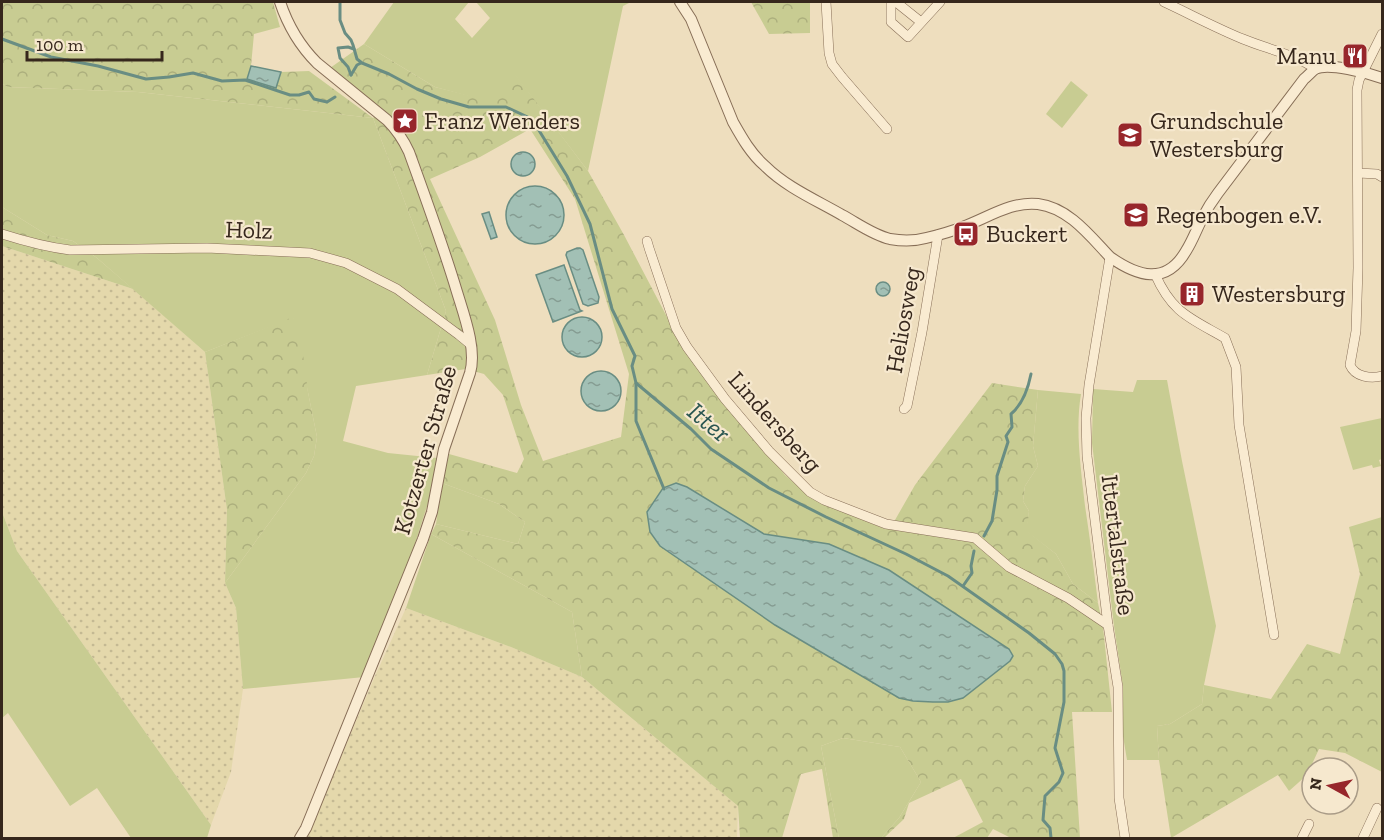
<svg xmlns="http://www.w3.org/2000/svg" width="1384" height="840" viewBox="0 0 1384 840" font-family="'Zilla Slab',serif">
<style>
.farmland{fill:url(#farmland-dots)}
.green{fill:#c8cc92}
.forest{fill:url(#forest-crowns);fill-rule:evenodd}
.water{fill:url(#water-ripples);stroke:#698d83;stroke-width:1.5}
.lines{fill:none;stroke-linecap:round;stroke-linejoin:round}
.stream{stroke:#698d83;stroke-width:3}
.minor-casing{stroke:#876e57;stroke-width:10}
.tertiary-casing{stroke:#876e57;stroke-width:12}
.minor{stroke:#f9ebd1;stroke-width:9}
.tertiary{stroke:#f9ebd1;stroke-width:10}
.labels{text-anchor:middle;stroke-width:4.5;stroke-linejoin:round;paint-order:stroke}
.poi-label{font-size:24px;fill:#36271c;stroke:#f6e8ce;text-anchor:start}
.street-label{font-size:24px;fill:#36271c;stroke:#f6e8ce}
.water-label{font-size:26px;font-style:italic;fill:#2a5651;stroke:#f6e8ce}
</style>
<defs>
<pattern id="farmland-dots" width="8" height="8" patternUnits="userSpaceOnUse" patternTransform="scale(1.5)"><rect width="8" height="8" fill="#e4d8ab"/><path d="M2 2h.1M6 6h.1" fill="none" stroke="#c4b993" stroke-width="1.8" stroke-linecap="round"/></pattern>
<pattern id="forest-crowns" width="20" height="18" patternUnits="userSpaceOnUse" patternTransform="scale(1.5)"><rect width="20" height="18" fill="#c8cc92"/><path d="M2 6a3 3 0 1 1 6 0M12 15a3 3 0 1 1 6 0" fill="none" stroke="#acaf7d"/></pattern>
<pattern id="water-ripples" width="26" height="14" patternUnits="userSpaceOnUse" patternTransform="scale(1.5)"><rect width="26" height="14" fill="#a2c0b5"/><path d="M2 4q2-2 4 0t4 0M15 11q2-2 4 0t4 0" fill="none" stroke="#859c92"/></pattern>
</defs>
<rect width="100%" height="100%" fill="#eedebe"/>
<g class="farmland">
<path d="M2 246 133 289 205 352 227 510 225 583 236 608 243 689 231 772 211 825 17 551 2 512Z"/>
<path d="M406 608 511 647 582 677 738 806 737 838H307L375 676Z"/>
</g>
<g class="green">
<path d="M394 2H469L455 19 472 38 490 18 476 2H631L623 6 588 171 515 75 487 101 435 87 364 44Z"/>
<path d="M1071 81 1088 95 1062 128 1046 114Z"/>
<path d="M2 83 7 87 138 92 373 118 446 311 427 375 356 386 343 441 388 453 437 458 428 503 413 550 364 677 243 689 236 608 225 583 306 473 314 456 317 437 293 318 205 352 97 258 73 241 47 235 2 207Z"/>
<path d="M1137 380H1167L1182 461 1216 626 1204 685 1202 704 1170 724 1157 726 1159 760H1127L1122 730 1123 687 1114 626 1092 443 1093 389 1133 392Z"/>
<path d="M1038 390 1081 394C1075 430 1081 469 1085 506 1090 538 1094 571 1098 603L1073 584 1056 554 1026 531 1029 511 1023 501 1025 486 1038 466 1033 446Z"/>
<path d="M1382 418V459L1379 460 1381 466 1373 468 1372 465 1353 470 1340 427Z"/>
<path d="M442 483 499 504 525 522 518 544 436 524Z"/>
<path d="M2 512 17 551 211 825 207 838H131L97 788 70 806 8 713 2 718Z"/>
<path d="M431 534 572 612 582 677 511 647 406 608Z"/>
<path d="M843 738 900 747 921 782 899 818 881 838H839L821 746Z"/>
</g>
<g class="forest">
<path d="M2 2H273L280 27 254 34 251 66 281 72 309 71 373 118 381 110 330 68 364 44 435 87 487 100 515 74 588 171 624 235 677 336 753 436 785 475 799 487 849 514 885 529 895 520 915 485 992 383 1038 390 1033 446 1038 466 1025 486 1023 501 1029 511 1027 531 1056 554 1073 584 1098 603 1103 627 1112 712H1072L1080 838H1011L993 829 987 838H953L983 822 961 779 909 803 904 819 885 837 886 838H881L899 818 921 782 900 747 843 738 821 746 839 838H833L822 769 801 774 782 838H740L738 806 582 677 572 612 431 534 436 524 518 544 525 522 499 504 442 483 449 454 517 473 524 459 503 395 484 374 466 369 427 375 446 311 373 118 138 92 7 87 2 83ZM530 129 575 199 629 374 621 437 543 461 521 405 495 320 430 179 480 157ZM676 483 687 487 764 534 1013 656 1010 661 963 698 948 702H933L913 701 899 698 775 625 660 546 650 532 647 512 663 488Z"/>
<path d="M751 2H810V33L769 34Z"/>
<path d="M2 207 47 235 73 241 97 258 133 289 2 246Z"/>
<path d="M293 317 300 332 308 392 317 437 314 456 306 473 225 583 227 510 205 352Z"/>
<path d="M1382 517V772L1345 753 1319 749 1307 775 1289 791 1278 775 1171 838 1159 760 1157 726 1170 724 1202 704 1204 685 1271 699 1307 644 1340 654 1360 574 1349 527Z"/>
</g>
<g class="water">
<path d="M251 66 281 72 276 88 247 79Z"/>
<circle cx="523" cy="164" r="12"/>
<circle cx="535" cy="215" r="29"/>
<path d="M489 212 497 237 491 239 482 214Z"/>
<path d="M577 248H580L583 250 599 297 598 303 588 306 583 304 566 255 567 252Z"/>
<path d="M564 265 580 310 582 311 553 322 536 275Z"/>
<circle cx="883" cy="289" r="7"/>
<circle cx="582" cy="337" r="20"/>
<circle cx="601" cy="391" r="20"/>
<path d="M676 483 687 487 764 534 829 544 889 570 1009 649 1013 656 1010 661 963 698 948 702H933L913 701 899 698 775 625 660 546 650 532 647 512 663 488Z"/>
</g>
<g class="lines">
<g class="stream">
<path d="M340 2V20L345 33 351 40 353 45 357 59 362 63 389 74 417 89 441 99 469 107H506L532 119 567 176 590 224 612 309 635 356 632 366 636 383 691 429 711 449 769 488 826 517 906 554 948 576 1029 633 1055 654 1062 664 1064 671V702L1055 748 1063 773 1059 782 1045 796 1043 820 1050 828 1051 838"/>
<path d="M2 39 51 57 98 66 146 79 169 77 193 73 222 81 245 80 290 95H299L309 92 314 99 327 102 335 97"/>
<path d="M351 75 348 67 340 58 338 48 348 47 354 49"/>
<path d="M351 75 357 65 361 63"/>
<path d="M636 383V421L664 489"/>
<path d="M984 536 992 521 997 490V476L1008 442 1006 436 1012 427 1011 414C1023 404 1028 389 1031 374"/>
<path d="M963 586 972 573 971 566 974 551"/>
</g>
<g class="minor-casing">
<g id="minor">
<path d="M826 2 829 53 832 64 842 77 887 129"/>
<path d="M891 2V22L908 37 940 2"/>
<path d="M896 2 921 22"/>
<path d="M1164 2C1190 14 1216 28 1243 39 1267 49 1294 54 1316 69"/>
<path d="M1382 34 1359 80 1357 90 1358 268 1356 331 1350 365C1355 377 1371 379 1382 376"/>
<path d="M1358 173 1377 174 1382 177"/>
<path d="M2 234C24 241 46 247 70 250L207 248 310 253 346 263 397 289 459 335 470 344"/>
<path d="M647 241 649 248 676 328 687 347 725 399 769 451 810 492 824 500 886 524 975 538 1009 567 1068 598 1108 625"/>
<path d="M1110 257 1089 385 1086 418 1087 456 1108 625 1118 687 1119 798 1125 838"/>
<path d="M1155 274C1172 313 1190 318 1225 338L1236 367 1239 425 1274 635"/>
<path d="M904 409 907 406 922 332 938 235"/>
<path d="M1302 838 1309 824"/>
<path d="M1363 838 1377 808"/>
</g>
</g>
<g class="tertiary-casing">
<g id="tertiary">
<path d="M280 2C288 26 299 45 317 63L387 120C397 130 403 139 409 152 426 199 443 245 457 292 464 315 477 350 470 373L444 449 432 512 423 539 306 828 300 838"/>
<path d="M680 2 691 19 733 122C742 138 751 154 765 166 786 187 816 200 842 215 857 223 873 235 890 239 902 241 915 241 926 238 939 235 953 231 965 226 989 217 1012 201 1038 204 1069 208 1090 236 1110 257 1137 276 1166 286 1186 251 1193 240 1197 228 1203 217 1207 209 1212 201 1218 193L1304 79C1308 76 1311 72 1315 69 1328 62 1368 73 1382 78"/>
</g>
</g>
<use href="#minor" class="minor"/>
<use href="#tertiary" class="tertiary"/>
</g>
<defs>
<g id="restaurant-square" transform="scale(1.35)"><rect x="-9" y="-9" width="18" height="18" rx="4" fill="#97262b" stroke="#f6e8ce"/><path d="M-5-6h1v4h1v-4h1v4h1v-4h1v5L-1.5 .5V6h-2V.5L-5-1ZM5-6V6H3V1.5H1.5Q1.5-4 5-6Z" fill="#fff"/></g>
<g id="sight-square" transform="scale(1.35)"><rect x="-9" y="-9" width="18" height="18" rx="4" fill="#97262b" stroke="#f6e8ce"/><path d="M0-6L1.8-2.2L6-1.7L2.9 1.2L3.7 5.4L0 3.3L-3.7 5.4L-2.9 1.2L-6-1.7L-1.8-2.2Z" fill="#fff"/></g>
<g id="school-square" transform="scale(1.35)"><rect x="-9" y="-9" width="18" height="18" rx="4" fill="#97262b" stroke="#f6e8ce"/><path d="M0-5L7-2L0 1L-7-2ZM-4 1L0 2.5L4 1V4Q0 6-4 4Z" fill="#fff"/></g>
<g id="bus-square" transform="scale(1.35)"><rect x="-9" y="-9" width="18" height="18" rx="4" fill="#97262b" stroke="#f6e8ce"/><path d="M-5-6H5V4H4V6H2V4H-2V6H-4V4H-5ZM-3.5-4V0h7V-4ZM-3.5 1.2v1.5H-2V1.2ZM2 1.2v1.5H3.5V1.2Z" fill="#fff"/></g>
<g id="building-square" transform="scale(1.35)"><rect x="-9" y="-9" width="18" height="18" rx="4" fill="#97262b" stroke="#f6e8ce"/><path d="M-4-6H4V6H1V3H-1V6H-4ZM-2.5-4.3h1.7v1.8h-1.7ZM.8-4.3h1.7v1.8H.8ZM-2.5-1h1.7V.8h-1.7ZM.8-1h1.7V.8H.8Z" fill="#fff"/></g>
</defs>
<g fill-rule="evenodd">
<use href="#restaurant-square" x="1355" y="56"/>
<use href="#sight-square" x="405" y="121"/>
<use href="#school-square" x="1130" y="135"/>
<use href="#school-square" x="1136" y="215"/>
<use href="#bus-square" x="966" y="234"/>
<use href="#building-square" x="1192" y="294"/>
</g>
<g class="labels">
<g class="poi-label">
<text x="1336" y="64" text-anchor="end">Manu</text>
<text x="424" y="129">Franz Wenders</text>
<text x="1150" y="129">Grundschule<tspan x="1150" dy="28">Westersburg</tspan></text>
<text x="1156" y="223">Regenbogen e.V.</text>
<text x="986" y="242">Buckert</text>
<text x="1212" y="302">Westersburg</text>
</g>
<g class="street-label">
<text transform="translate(249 230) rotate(2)" y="8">Holz</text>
<text transform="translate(903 320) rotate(-80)" y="8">Heliosweg</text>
<text transform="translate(775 422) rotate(48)" y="8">Lindersberg</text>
<text transform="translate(425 450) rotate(-74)" y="8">Kotzerter Straße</text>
<text transform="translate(1118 545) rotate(83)" y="8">Ittertalstraße</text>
</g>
<g class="water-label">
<text transform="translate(709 422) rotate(40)" y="9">Itter</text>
</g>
</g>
<rect width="1384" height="840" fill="none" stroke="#36271c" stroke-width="6"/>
<g transform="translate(1330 786) rotate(278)"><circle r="28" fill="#f6e8ce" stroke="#a99b87" stroke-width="1.5"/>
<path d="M0-4.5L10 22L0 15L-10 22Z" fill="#97262b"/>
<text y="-9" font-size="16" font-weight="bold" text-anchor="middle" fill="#36271c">N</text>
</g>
<path d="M27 51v9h135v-9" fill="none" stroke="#36271c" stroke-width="3"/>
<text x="36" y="51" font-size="18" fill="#36271c" stroke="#f6e8ce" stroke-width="4.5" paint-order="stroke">100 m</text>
</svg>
